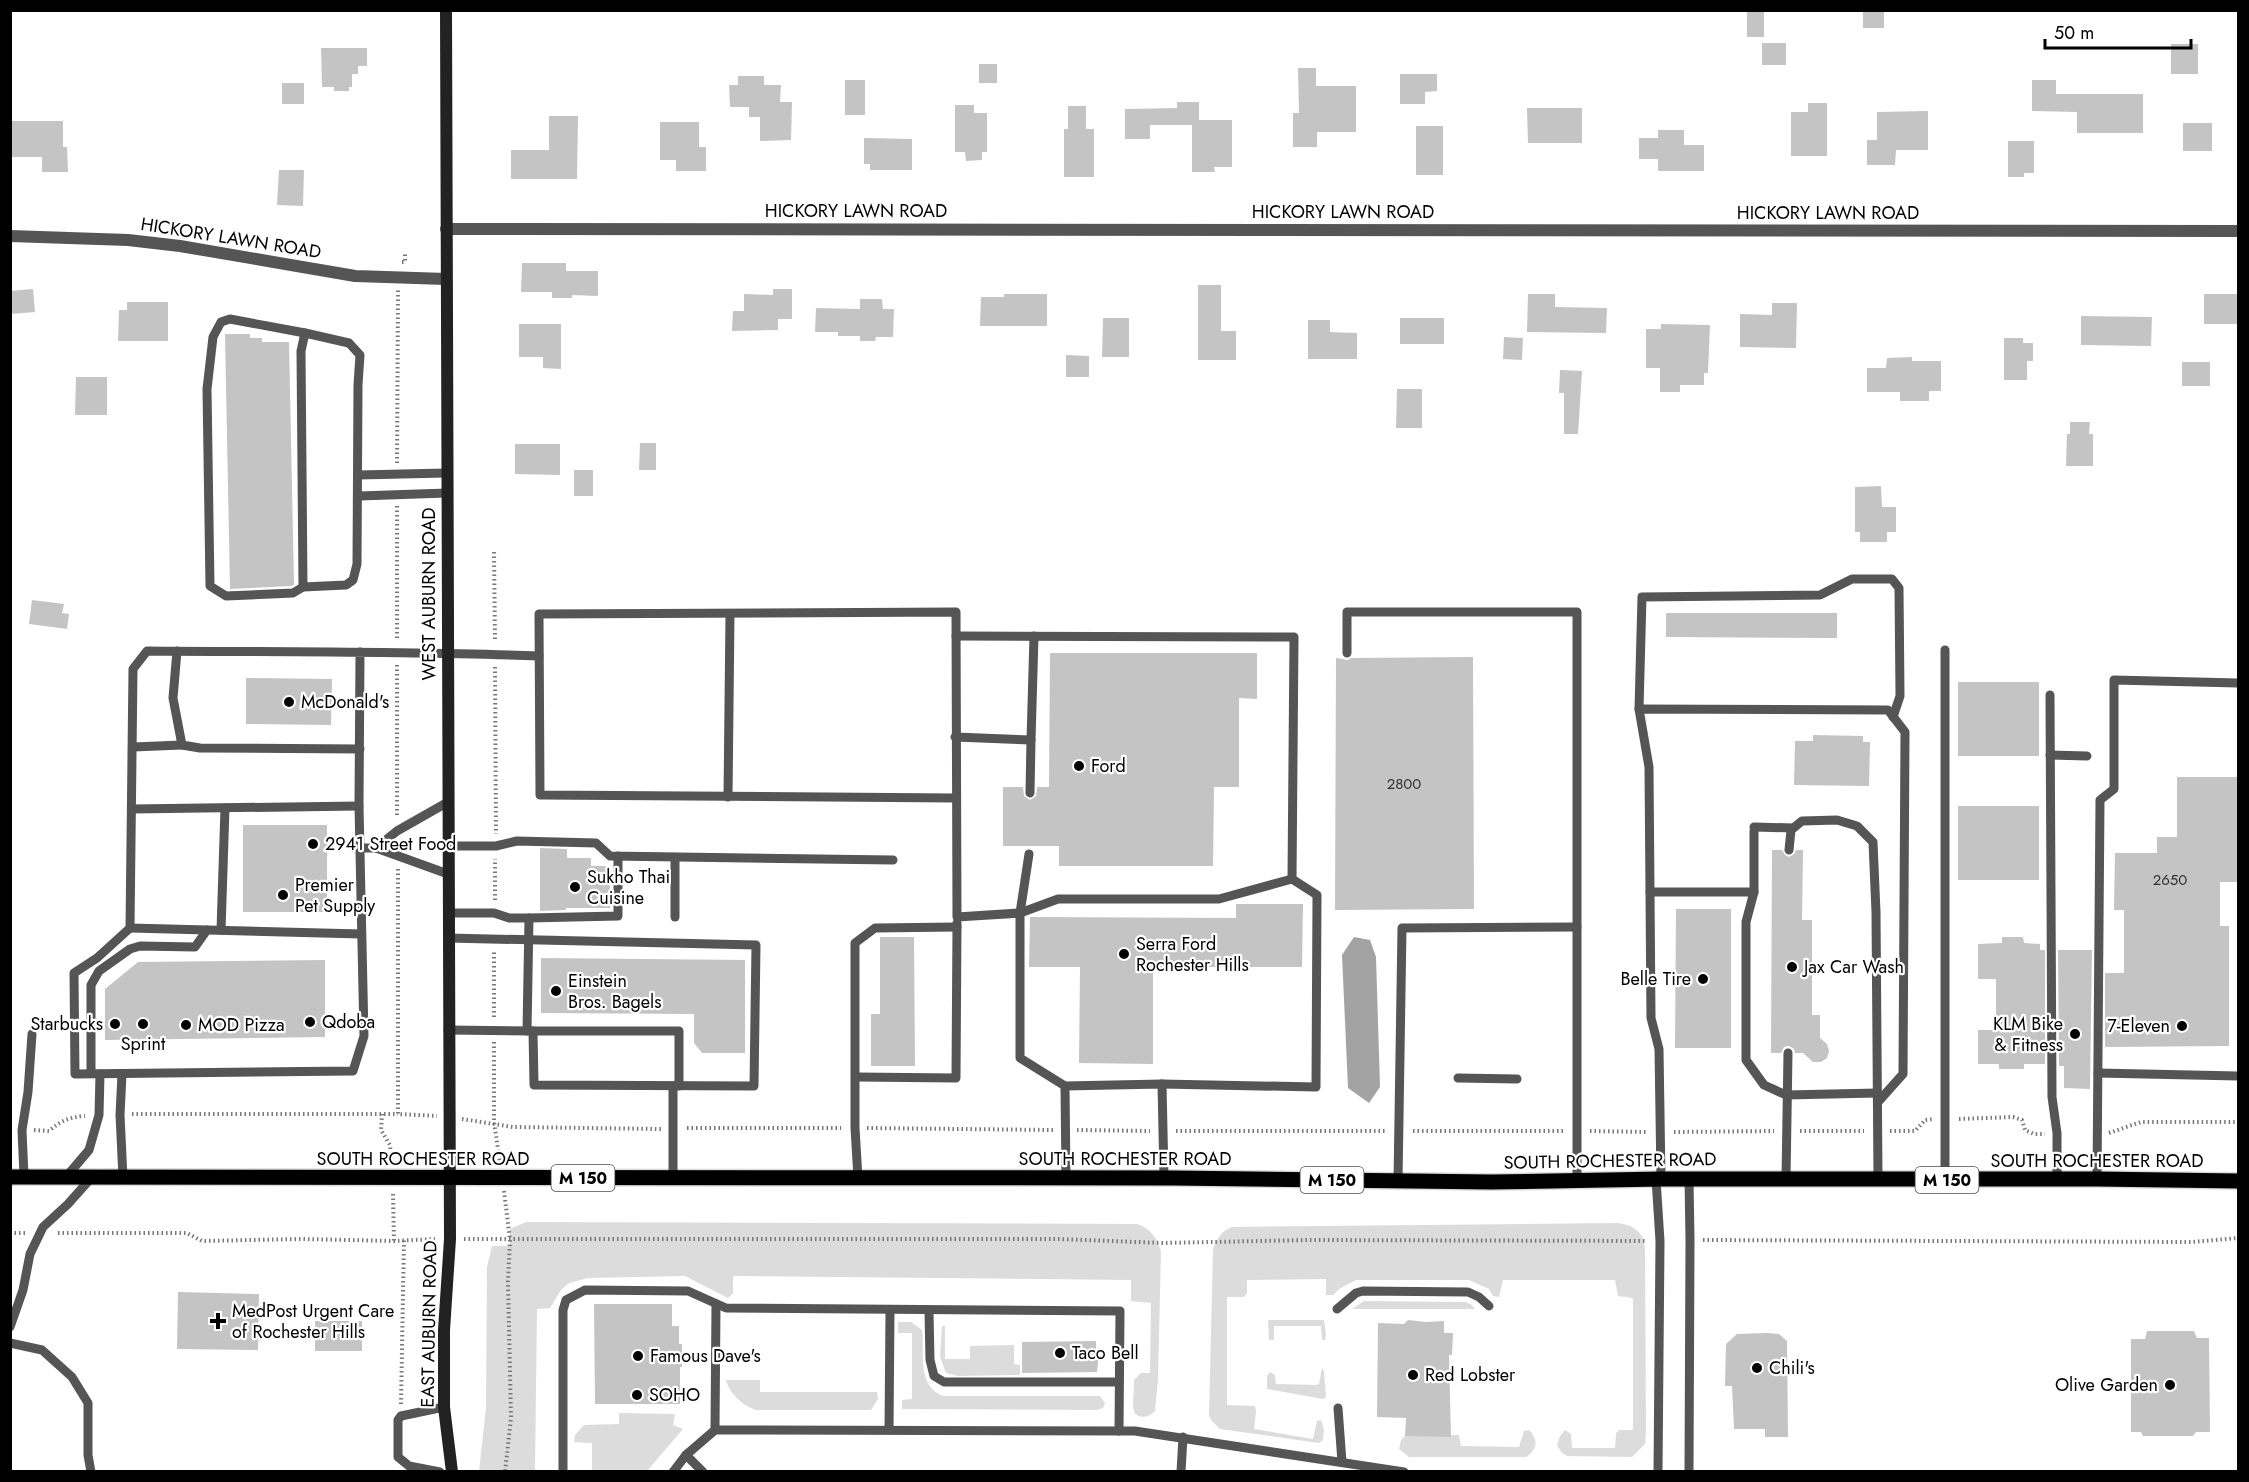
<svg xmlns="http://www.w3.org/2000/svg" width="2249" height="1482" viewBox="0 0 2249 1482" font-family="Jost,sans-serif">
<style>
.green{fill:#dcdcdc}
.water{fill:#a3a3a3}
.building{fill:#c4c4c4}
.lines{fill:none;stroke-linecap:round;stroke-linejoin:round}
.primary-casing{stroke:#dbdbdb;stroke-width:18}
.path{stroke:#777;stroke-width:4;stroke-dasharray:1.5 3;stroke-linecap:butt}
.service{stroke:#555;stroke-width:9}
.minor{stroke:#555;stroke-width:12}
.secondary{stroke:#222;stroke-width:12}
.primary{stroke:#000;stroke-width:15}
.poi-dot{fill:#000;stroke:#fff;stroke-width:2}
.labels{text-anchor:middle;stroke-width:4.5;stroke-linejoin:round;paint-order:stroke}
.number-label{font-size:15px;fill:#313131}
.shield{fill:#fff;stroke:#4c4c4c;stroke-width:1.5}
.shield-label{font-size:16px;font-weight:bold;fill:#000}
.street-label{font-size:18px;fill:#000;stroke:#fff}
.poi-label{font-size:18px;fill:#000;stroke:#fff;text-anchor:start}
</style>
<rect width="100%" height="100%" fill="#fff"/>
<g class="green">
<path d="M526 1222 1137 1224C1150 1228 1157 1238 1161 1251L1158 1379 1155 1411C1149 1417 1143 1419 1135 1414L1133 1407 1134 1380 1141 1373H1150L1151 1303 1131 1301V1280L733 1276V1293L728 1298 685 1276 588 1278 569 1283 561 1290 550 1308 537 1309 535 1471H479L486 1407 487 1267 492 1246H510V1229Z"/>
<path d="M1617 1223C1634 1225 1644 1232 1645 1249L1646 1434 1645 1444 1632 1457 1567 1456 1562 1453 1557 1445 1560 1436 1565 1430 1571 1434 1572 1448H1615L1616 1433 1619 1430H1633V1298L1618 1296 1615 1280H1503L1499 1297 1493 1296 1489 1289 1469 1280H1356L1339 1289 1333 1295H1326V1279L1247 1280V1293L1244 1297H1227V1405L1255 1406 1256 1411 1254 1429 1313 1439 1317 1421 1321 1420 1324 1430 1323 1440 1319 1443 1220 1429 1211 1420 1209 1415 1213 1249C1217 1239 1221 1231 1232 1227Z"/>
<path d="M1364 1301 1465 1302 1472 1305 1475 1309H1352Z"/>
<path d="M1268 1320H1324L1326 1335 1325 1340H1322L1321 1326H1274V1340H1269Z"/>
<path d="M898 1322H911L922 1330C925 1353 916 1385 943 1396H1100L1105 1403 1103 1408 1097 1410 902 1409V1400L912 1399V1333H898Z"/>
<path d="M942 1326H945V1359H970V1346L1014 1345V1364L1020 1365V1375L958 1376 946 1373 940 1357Z"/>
<path d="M1322 1368 1324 1371 1326 1397 1323 1399 1267 1389V1376L1270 1372 1275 1375 1276 1384 1316 1385 1319 1384Z"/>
<path d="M726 1380H760V1392H877L878 1399 871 1410H756C743 1406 729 1393 726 1380Z"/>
<path d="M619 1413 675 1414 673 1425 683 1429 647 1471H592V1443L574 1442 575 1435 584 1425 619 1424Z"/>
<path d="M1529 1430C1539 1440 1537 1450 1526 1457H1409L1399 1449 1401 1440 1405 1436 1459 1435 1461 1446 1519 1447 1524 1431Z"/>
</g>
<path class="water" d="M1354 937 1370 940 1376 957 1380 1087 1369 1103 1348 1088 1342 955Z"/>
<g class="building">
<rect x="1747" y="10" width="17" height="27"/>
<rect x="1863" y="10" width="21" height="18"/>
<rect x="1762" y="43" width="24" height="22"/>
<rect x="2171" y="44" width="27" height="30"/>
<path d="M321 48H367V66H358V74H352V87H349V91H334V87H322Z"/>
<rect x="979" y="64" width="18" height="19"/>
<path d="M1298 68H1316V86H1356V132H1317V147H1293V113H1299Z"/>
<path d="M1400 74H1437V91L1425 92V104H1400Z"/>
<path d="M738 76H764V85H781L780 102H792L791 140 760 141V117H749V107H730L729 85H738Z"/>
<rect x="845" y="80" width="20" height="35"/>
<path d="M2032 80H2056V94H2143V133H2077V112L2032 111Z"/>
<rect x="282" y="83" width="22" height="21"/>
<path d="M1177 102H1199V120H1232V167H1214L1215 172H1192V125H1150V139H1125V109L1177 108Z"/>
<path d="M1808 103H1827V156H1791V112H1808Z"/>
<path d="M955 105H974V113H987V152H982V160L966 161 965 152H955Z"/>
<path d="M1068 106H1086V129H1094V177H1064V129H1068Z"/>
<path d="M1527 108H1582V143H1528Z"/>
<path d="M1928 111V150H1896L1895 165H1867V140H1877V112Z"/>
<path d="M549 116H578L577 179H511V150H549Z"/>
<path d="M12 121H63V147H67L68 172H42V157H12Z"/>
<path d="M660 122H699V147H706V171H676V160H660Z"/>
<rect x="2183" y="123" width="29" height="28"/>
<rect x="1416" y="126" width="27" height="49"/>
<path d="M1658 130H1684V145H1704V171H1658V159H1639V138H1658Z"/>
<path d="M864 138 912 139V170H870V164H864Z"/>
<path d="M2008 141H2034V173H2024V177H2008Z"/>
<path d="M279 170H304L303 206 277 205Z"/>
<path d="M522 263H566V271H598V296L572 295V298H552V292H521Z"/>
<path d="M1198 285H1221V331H1236V360H1198Z"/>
<path d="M33 289 35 312 10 314V291Z"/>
<path d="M773 289H792V319H778V330L732 331 733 311H744V294L773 295Z"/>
<path d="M1004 294H1047V326H980L981 297H1004Z"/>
<path d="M1528 294H1555V307L1607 308 1606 333 1527 332Z"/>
<rect x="2204" y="294" width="34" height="30"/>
<path d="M860 299H882L883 309H894L893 337H876L875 341H860V336H838V332H815L816 308 860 309Z"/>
<path d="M127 302H168V341H118L119 310H127Z"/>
<path d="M1772 303H1797L1796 348 1740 347V314L1772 315Z"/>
<path d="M2081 316 2152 317 2151 346 2081 345Z"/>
<path d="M1103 318H1129V357H1102Z"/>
<rect x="1400" y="318" width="44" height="26"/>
<path d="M1308 320H1330V332L1357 333V359H1308Z"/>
<path d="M519 324H561V369L543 368V357H519Z"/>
<path d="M1661 324 1710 325 1708 373H1704V385H1680V392H1660V368H1646V329H1661Z"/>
<path d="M225 334H250V338H262V342H289L294 585 291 586 230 589Z"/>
<path d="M1504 337 1523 338 1522 360 1503 359Z"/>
<path d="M2004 338H2023V343H2033V361H2027V380H2004Z"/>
<path d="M1066 355 1089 356V377H1066Z"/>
<path d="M1912 357V361H1941V391H1929V401H1900V392H1867V368H1886L1887 358Z"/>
<rect x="2182" y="362" width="28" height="24"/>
<path d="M1560 370 1582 371 1578 434H1564V393H1559Z"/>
<path d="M76 377H107V415H75Z"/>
<path d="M1397 389H1422V428H1396Z"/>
<path d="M2070 422H2090L2089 434H2093V466H2066L2067 434H2070Z"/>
<path d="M640 443H656V470H639Z"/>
<path d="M515 444H560V475L515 474Z"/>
<rect x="574" y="470" width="19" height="26"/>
<path d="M1881 486 1882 507H1896V532H1887V542H1860V532H1855V487Z"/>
<path d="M32 600 64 604 62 613 69 614 67 629 29 624Z"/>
<path d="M1666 613H1837V638L1666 637Z"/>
<path d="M1050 653H1257V699L1239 698V787H1214L1213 866H1059V846H1003V787H1023L1024 796 1030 800 1036 796 1037 787H1049Z"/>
<path d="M1473 657 1474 909 1335 910 1336 658 1348 660 1351 658Z"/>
<path d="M246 678 332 679 331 725 246 724Z"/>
<rect x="1958" y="682" width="81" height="74"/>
<path d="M1813 735 1863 736V742H1870L1869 786 1794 785 1795 741H1813Z"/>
<path d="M2177 777H2238V882H2220V926H2229V1046L2105 1047V973H2124V910H2114L2115 853H2157V837H2177Z"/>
<rect x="1958" y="806" width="81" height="74"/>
<rect x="243" y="825" width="84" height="87"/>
<path d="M540 848 567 849V858H591V866H610V908H566V910L540 911Z"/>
<path d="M1772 850H1782L1785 855 1789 857 1794 854 1796 850H1803L1802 920H1812V1015H1820V1038L1827 1044 1829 1051 1827 1058 1821 1062H1813L1803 1053H1795L1794 1049 1789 1046 1784 1047 1781 1053H1771Z"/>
<path d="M1236 904H1303L1302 967H1153V1064L1079 1063 1080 967H1029L1030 917 1236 918Z"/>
<path d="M1676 909H1731V1048H1675Z"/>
<path d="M880 937H914L915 1066H871V1014H880Z"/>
<path d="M2002 937H2023L2024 943 2040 944V950H2045V1064H2024V1069H1999V1064H1978V1030H1996V979H1978V944L2002 943Z"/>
<path d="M2058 950H2092L2090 1089 2064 1088V1066H2059Z"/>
<path d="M541 958 745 960V1053H702L694 1043V1014L541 1013Z"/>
<path d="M325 960V1037L105 1040V989L138 962Z"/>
<path d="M178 1292 259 1294 258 1350 177 1349Z"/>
<path d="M594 1304H672V1326H679V1344H682V1367H680V1404H595Z"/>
<path d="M1408 1320 1426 1322 1444 1321V1333H1453L1452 1355H1449L1451 1437 1405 1436 1406 1418 1377 1417 1378 1323 1404 1324Z"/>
<rect x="315" y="1321" width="47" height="30"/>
<path d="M2147 1331H2194L2197 1338H2209L2210 1432H2196L2193 1436H2143L2141 1432H2131V1339H2145Z"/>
<path d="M1767 1333 1779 1334 1787 1341 1788 1437H1765V1429H1734L1732 1386H1725L1726 1344 1737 1334Z"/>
<path d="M1096 1341V1350L1099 1353 1097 1372 1022 1373V1342Z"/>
</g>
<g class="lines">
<g class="primary-casing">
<path id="primary" d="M10 1177 1173 1178 1491 1182 1661 1179H2097L2238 1181"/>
</g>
<g class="path">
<path d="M402 262H405V254"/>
<path d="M397 463 398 290"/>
<path d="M397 506V640"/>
<path d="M494 552 495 642"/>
<path d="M397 665V817"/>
<path d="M495 667 496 834"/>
<path d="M398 869V1114L437 1116"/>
<path d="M495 900V859"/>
<path d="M494 1017V952"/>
<path d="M494 1042V1122L500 1163"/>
<path d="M132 1114H398"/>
<path d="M382 1114 381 1130 390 1145 392 1163"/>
<path d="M462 1119 513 1127 661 1129"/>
<path d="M1959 1119 2013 1117 2022 1120 2025 1130 2034 1134H2045"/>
<path d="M687 1128H841"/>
<path d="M867 1128 1054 1130"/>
<path d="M34 1130 49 1131C60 1121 70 1117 85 1116"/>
<path d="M1077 1130 1150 1131"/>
<path d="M1176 1131H1387"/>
<path d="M1413 1131H1564"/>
<path d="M1590 1131 1648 1132"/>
<path d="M1800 1131H1864"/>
<path d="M1890 1131H1915L1925 1120 1933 1119"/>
<path d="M1674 1132 1774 1131"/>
<path d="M2109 1133 2141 1122H2238"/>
<path d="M504 1191 510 1240 508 1282 511 1418 505 1472"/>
<path d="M393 1194 394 1241"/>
<path d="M10 1233H26"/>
<path d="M58 1233H187L202 1241 302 1239 394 1241 435 1239"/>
<path d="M464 1239H1058L1164 1243 1308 1240 1647 1241"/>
<path d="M1703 1240 2192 1242 2238 1238"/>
<path d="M401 1404 404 1240"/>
</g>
<g class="service">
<path d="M305 333 349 343 360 355 358 385 357 564 353 580 346 585 303 587 301 351Z"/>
<path d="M359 475 446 473"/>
<path d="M359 496 447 493"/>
<path d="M303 587 293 593 226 596 210 586 207 389 213 337 221 322 230 319 305 333"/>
<path d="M956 636 1294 637 1292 879"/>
<path d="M177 651 173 698 182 745 200 748 360 749"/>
<path d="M360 652 359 806 364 1036 353 1071 75 1074 74 973 97 958 130 928 133 669 147 651C277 652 408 651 539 656"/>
<path d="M1347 653V612H1577V1181"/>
<path d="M2050 695 2052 1097 2057 1133V1179"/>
<path d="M1639 709 1642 597 1820 595 1852 579H1892L1899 588 1900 696 1893 717"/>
<path d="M955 737 1031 740 1034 636"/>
<path d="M133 747 182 745"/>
<path d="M2050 755 2087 756"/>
<path d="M1030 793 1031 740"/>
<path d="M728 797 730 614"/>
<path d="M955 798 540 795 539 614 956 612 957 917 1020 913 1058 899H1219L1292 879 1317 895 1316 1087 1162 1084"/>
<path d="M132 809 359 806"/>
<path d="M1754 827 1793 828"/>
<path d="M448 846H496L517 841 596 843 610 856 893 860"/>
<path d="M360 848H376L448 874"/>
<path d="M376 848 397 831 448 802"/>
<path d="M1789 850 1791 830 1802 821 1837 820 1857 826 1873 842 1876 912 1878 1179"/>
<path d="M1029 854 1020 913V1058L1065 1086"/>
<path d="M675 858V917"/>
<path d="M1650 892H1754L1746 922V1060L1764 1085 1786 1095 1877 1093"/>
<path d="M1754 892V831"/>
<path d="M448 913H494L509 918H529L618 916V856"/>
<path d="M130 928 361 934"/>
<path d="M221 930 225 808"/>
<path d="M448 938 756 945 754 1086 534 1085 533 1031 448 1030"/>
<path d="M527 1031 529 918"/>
<path d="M533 1031H679V1086"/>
<path d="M91 1073V985L99 971 130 949 140 946 195 947 207 930"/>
<path d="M2098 1073 2238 1076"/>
<path d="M122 1074 120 1115 123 1178"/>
<path d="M856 1077 956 1078 957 923"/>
<path d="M1458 1078 1517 1079"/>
<path d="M673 1086V1179"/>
<path d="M24 1176 22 1130 28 1092 32 1034"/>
<path d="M66 1177 89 1150 99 1115 100 1074"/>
<path d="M858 1178 855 1128V943L875 928 957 927"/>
<path d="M1066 1179 1065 1086 1162 1084 1164 1178"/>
<path d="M1656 1179 1660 1241 1658 1472"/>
<path d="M1661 1179 1659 1049 1651 1018 1649 767 1639 709 1888 710 1905 732 1903 1074 1878 1102"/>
<path d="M1786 1179 1788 1053"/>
<path d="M2097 1179 2100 800 2114 789V680L2238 683"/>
<path d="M1945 1180V650"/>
<path d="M1398 1181 1402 928 1577 927"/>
<path d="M1337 1309 1356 1293 1363 1291 1468 1292 1479 1297 1489 1306"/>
<path d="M929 1312 930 1360 934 1376 944 1382H1119"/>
<path d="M10 1327 23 1290 30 1254 43 1227 68 1204 92 1177"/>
<path d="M10 1343 42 1350 72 1377 88 1403V1455L91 1472"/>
<path d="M1338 1408 1342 1462"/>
<path d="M715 1430 716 1304"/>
<path d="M889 1430 890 1311"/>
<path d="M686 1455 703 1472"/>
<path d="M440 1472 409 1466 398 1457V1420L401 1416 444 1407"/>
<path d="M563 1472V1310L566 1300 585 1290 688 1291 726 1308 1120 1311 1119 1431"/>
<path d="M673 1472 686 1455 715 1430 1135 1431 1404 1472"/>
<path d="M1181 1472 1183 1437"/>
<path d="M1689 1472 1690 1240 1689 1179"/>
</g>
<g class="minor">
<path d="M446 229 2238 231"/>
<path d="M10 236 128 240 180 246 355 276 446 279"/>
</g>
<path class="secondary" d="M446 10 450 1239 444 1330V1407L452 1472"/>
<use href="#primary" class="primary"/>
</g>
<g class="poi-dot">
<circle cx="289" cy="702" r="6"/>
<circle cx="1079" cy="766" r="6"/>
<circle cx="313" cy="844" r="6"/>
<circle cx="575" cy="887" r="6"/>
<circle cx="283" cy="895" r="6"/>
<circle cx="1124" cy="954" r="6"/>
<circle cx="1792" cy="967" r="6"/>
<circle cx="1703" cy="979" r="6"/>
<circle cx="556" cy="991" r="6"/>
<circle cx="310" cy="1022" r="6"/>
<circle cx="115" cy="1024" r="6"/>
<circle cx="143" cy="1024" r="6"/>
<circle cx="186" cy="1025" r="6"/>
<circle cx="2182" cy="1026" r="6"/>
<circle cx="2075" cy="1034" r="6"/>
<path d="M215 1312h6v6h6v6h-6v6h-6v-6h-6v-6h6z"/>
<circle cx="1060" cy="1353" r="6"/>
<circle cx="638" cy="1356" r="6"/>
<circle cx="1757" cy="1368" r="6"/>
<circle cx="1413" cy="1375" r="6"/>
<circle cx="2170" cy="1385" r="6"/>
<circle cx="637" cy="1395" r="6"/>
</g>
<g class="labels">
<g class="number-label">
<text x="1404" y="789">2800</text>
<text x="2170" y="885">2650</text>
</g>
<g class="shield">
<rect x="551.5" y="1165" width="63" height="26" rx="4.5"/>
<rect x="1300.5" y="1167" width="63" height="26" rx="4.5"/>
<rect x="1915.5" y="1167" width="63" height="26" rx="4.5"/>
</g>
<g class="shield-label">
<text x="583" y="1184">M 150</text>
<text x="1332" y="1186">M 150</text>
<text x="1947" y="1186">M 150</text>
</g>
<g class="street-label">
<text x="856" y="217">HICKORY LAWN ROAD</text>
<text x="1343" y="218">HICKORY LAWN ROAD</text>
<text x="1828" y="219">HICKORY LAWN ROAD</text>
<text transform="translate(231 238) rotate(9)" y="6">HICKORY LAWN ROAD</text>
<text transform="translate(429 594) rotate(-90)" y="6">WEST AUBURN ROAD</text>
<text x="423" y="1165">SOUTH ROCHESTER ROAD</text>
<text x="1125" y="1165">SOUTH ROCHESTER ROAD</text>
<text transform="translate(1610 1161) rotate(-1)" y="6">SOUTH ROCHESTER ROAD</text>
<text x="2097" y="1167">SOUTH ROCHESTER ROAD</text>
<text transform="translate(429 1324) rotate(-89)" y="6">EAST AUBURN ROAD</text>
</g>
<g class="poi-label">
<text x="301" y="708">McDonald's</text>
<text x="1091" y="772">Ford</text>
<text x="325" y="850">2941 Street Food</text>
<text x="587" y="883">Sukho Thai<tspan x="587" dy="21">Cuisine</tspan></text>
<text x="295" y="891">Premier<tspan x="295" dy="21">Pet Supply</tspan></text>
<text x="1136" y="950">Serra Ford<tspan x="1136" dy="21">Rochester Hills</tspan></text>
<text x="1804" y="973">Jax Car Wash</text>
<text x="1691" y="985" text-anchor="end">Belle Tire</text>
<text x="568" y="987">Einstein<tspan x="568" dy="21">Bros. Bagels</tspan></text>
<text x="322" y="1028">Qdoba</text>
<text x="103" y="1030" text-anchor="end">Starbucks</text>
<text x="2063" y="1030" text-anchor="end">KLM Bike<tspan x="2063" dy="21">&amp; Fitness</tspan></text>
<text x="198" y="1031">MOD Pizza</text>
<text x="2170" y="1032" text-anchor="end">7-Eleven</text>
<text x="143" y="1050" text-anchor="middle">Sprint</text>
<text x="232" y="1317">MedPost Urgent Care<tspan x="232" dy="21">of Rochester Hills</tspan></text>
<text x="1072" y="1359">Taco Bell</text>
<text x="650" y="1362">Famous Dave's</text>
<text x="1769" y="1374">Chili's</text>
<text x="1425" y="1381">Red Lobster</text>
<text x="2158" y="1391" text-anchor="end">Olive Garden</text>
<text x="649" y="1401">SOHO</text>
</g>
</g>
<rect width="2249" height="1482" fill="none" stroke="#000000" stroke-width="24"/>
<path d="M2045 39v9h146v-9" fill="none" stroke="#000000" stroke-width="3"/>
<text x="2054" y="39" font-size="18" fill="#000000" stroke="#ffffff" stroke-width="4.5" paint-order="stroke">50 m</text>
</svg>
